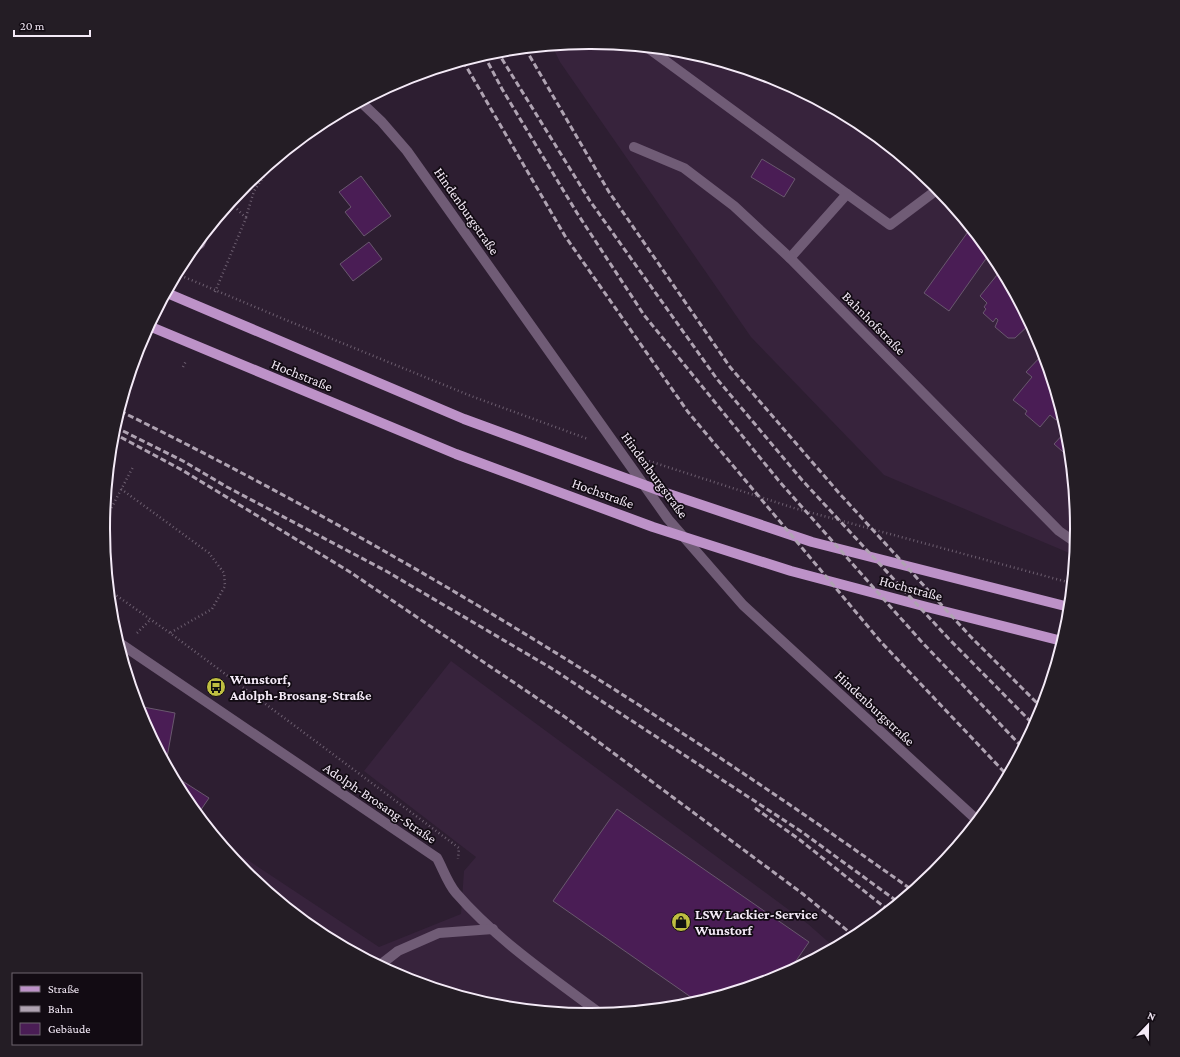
<svg xmlns="http://www.w3.org/2000/svg" width="1180" height="1057" viewBox="0 0 1180 1057" font-family="'Crimson Pro',serif">
<style>
.built{fill:#37233c}
.building{fill:#4a1d55;stroke:#69586e}
.lines{fill:none;stroke-linecap:round;stroke-linejoin:round}
.path{stroke:#6d5f70;stroke-width:2.5;stroke-dasharray:1 3;stroke-linecap:butt}
.lane{stroke:#705c76;stroke-width:10}
.street{stroke:#705c76;stroke-width:10}
.primary{stroke:#bd92c8;stroke-width:10}
.rail{stroke:#afa3b2;stroke-width:3;stroke-dasharray:6 3;stroke-linecap:butt}
.labels{text-anchor:middle;stroke-width:3.5;stroke-linejoin:round;paint-order:stroke}
.street-label{font-size:14px;fill:#f4eaf7;stroke:#120b13}
.poi-label{font-size:14px;font-weight:bold;fill:#f4eaf7;stroke:#120b13;text-anchor:start}
.rim{fill:none;stroke:#f4eaf7;stroke-width:2}
</style>
<rect width="100%" height="100%" fill="#2d1e31"/>
<g class="built">
<path d="M590 42 685 51 776 79 860 124 934 185 995 258 1040 343 1067 434 1076 529 1074 555 884 475 751 337 560 62 552 46Z"/>
<path d="M451 661 808 924 834 947 776 978 685 1006 590 1015 495 1006 404 978 320 933 246 872 222 843 379 947 461 914 464 871 476 857 364 771Z"/>
</g>
<g class="building">
<path d="M762 159 795 179 784 197 751 177Z"/>
<path d="M361 176 391 216 364 236 345 212 351 207 339 192Z"/>
<path d="M970 229 990 253 949 311 924 293Z"/>
<path d="M369 242 382 259 353 281 340 264Z"/>
<path d="M1001 270 1030 324 1015 338H1008L995 327 998 320 996 318 993 322 983 313 986 309 984 307 987 303 980 296Z"/>
<path d="M1043 354 1062 415 1056 420 1050 415 1040 427 1025 414 1027 411 1013 400 1032 377 1026 372Z"/>
<path d="M1066 431 1067 434 1070 458 1054 444Z"/>
<path d="M138 706 175 713 166 763 140 714Z"/>
<path d="M173 775 209 798 198 814 185 799Z"/>
<path d="M617 809 809 942 789 971 776 978 698 1002 553 901Z"/>
<path d="M286 906 302 915 300 917Z"/>
</g>
<g class="lines">
<g class="path">
<path d="M246 217 254 191 274 161"/>
<path d="M177 274 286 320 471 396 588 439"/>
<path d="M215 292 246 218 231 203"/>
<path d="M183 367 186 361"/>
<path d="M649 461 794 508 1071 583"/>
<path d="M121 489 209 553 224 573 225 586 212 609 170 633"/>
<path d="M104 522 133 467"/>
<path d="M110 591 170 633 459 848 458 859"/>
<path d="M137 633 150 620"/>
</g>
<g class="lane">
<path d="M648 48 847 194"/>
<path d="M198 243 200 244 203 237"/>
<path d="M790 258 847 194 890 225 938 189"/>
</g>
<g class="street">
<path d="M361 102 381 121 407 151 668 519 743 605 977 820"/>
<path d="M634 147 684 168 734 206 790 258 1059 531 1075 542"/>
<path d="M118 642 437 858C443 869 448 884 456 893 497 940 551 977 601 1014"/>
<path d="M380 965 398 951 439 933 493 929"/>
</g>
<g class="primary">
<path d="M167 293 464 419 666 493 812 542 1069 607"/>
<path d="M149 326 456 454 653 527 791 571 927 607 1062 641"/>
</g>
<g class="rail">
<path d="M525 48 609 192 730 367 839 493 970 636 1042 708"/>
<path d="M497 51 590 201 717 379 802 480 949 639 1034 725"/>
<path d="M484 55 502 89 577 213 644 315 779 481 920 640 1022 747"/>
<path d="M463 61 565 236 688 412 881 642 1007 775"/>
<path d="M120 411C397 547 661 711 912 890"/>
<path d="M115 427 183 461 227 487 386 571 551 668 802 832 898 902"/>
<path d="M113 433 182 470 350 572 565 717 803 894 854 936"/>
<path d="M755 808 800 840 888 910"/>
</g>
</g>
<defs>
<g id="bus-disc" transform="scale(1)"><circle r="9.5" fill="#bfbe41" stroke="#120b13"/><path d="M-5-6H5V4H4V6H2V4H-2V6H-4V4H-5ZM-3.5-4V0h7V-4ZM-3.5 1.2v1.5H-2V1.2ZM2 1.2v1.5H3.5V1.2Z" fill="#111"/></g>
<g id="shop-disc" transform="scale(1)"><circle r="9.5" fill="#bfbe41" stroke="#120b13"/><path d="M-5-2.5h2.3a2.7 3.5 0 0 1 5.4 0H5L5.5 6h-11ZM-1.5-2.5h3a1.5 2.3 0 0 0-3 0Z" fill="#111"/></g>
</defs>
<g fill-rule="evenodd">
<use href="#bus-disc" x="216" y="687"/>
<use href="#shop-disc" x="681" y="922"/>
</g>
<g class="labels">
<g class="street-label">
<text transform="translate(467 211) rotate(55)" y="5">Hindenburgstraße</text>
<text transform="translate(874 323) rotate(45)" y="5">Bahnhofstraße</text>
<text transform="translate(302 375) rotate(22)" y="5">Hochstraße</text>
<text transform="translate(655 475) rotate(54)" y="5">Hindenburgstraße</text>
<text transform="translate(603 493) rotate(20)" y="5">Hochstraße</text>
<text transform="translate(911 588) rotate(15)" y="5">Hochstraße</text>
<text transform="translate(875 708) rotate(43)" y="5">Hindenburgstraße</text>
<text transform="translate(380 803) rotate(34)" y="5">Adolph-Brosang-Straße</text>
</g>
<g class="poi-label">
<text x="230" y="684">Wunstorf,<tspan x="230" dy="16">Adolph-Brosang-Straße</tspan></text>
<text x="695" y="919">LSW Lackier-Service<tspan x="695" dy="16">Wunstorf</tspan></text>
</g>
</g>
<path d="M0 0H1180V1057H0ZM589 49H591A479 479 0 0 1 1070 528V529A479 479 0 0 1 591 1008H589A479 479 0 0 1 110 529V528A479 479 0 0 1 589 49Z" fill="#241d25" fill-rule="evenodd"/>
<path class="rim" d="M589 49H591A479 479 0 0 1 1070 528V529A479 479 0 0 1 591 1008H589A479 479 0 0 1 110 529V528A479 479 0 0 1 589 49Z"/>
<rect x="12" y="973" width="130" height="72" fill="#120b13" stroke="#6c646e"/>
<rect x="20" y="986" width="20" height="6" fill="#bd92c8" stroke="#6c646e"/>
<text x="48" y="993" font-size="12" fill="#f4eaf7">Straße</text>
<rect x="20" y="1006" width="20" height="6" fill="#afa3b2" stroke="#6c646e"/>
<text x="48" y="1013" font-size="12" fill="#f4eaf7">Bahn</text>
<rect x="20" y="1023" width="20" height="12" fill="#4a1d55" stroke="#6c646e"/>
<text x="48" y="1033" font-size="12" fill="#f4eaf7">Gebäude</text>
<g transform="translate(1148 1025) rotate(22)" stroke="#120b13" stroke-width="3" paint-order="stroke">
<path d="M0-3L7 15L0 10L-7 15Z" fill="#f4eaf7"/>
<text y="-6" font-size="11" font-weight="bold" text-anchor="middle" fill="#f4eaf7">N</text>
</g>
<path d="M14 30v6h76v-6" fill="none" stroke="#f4eaf7" stroke-width="2"/>
<text x="20" y="30" font-size="12" fill="#f4eaf7" stroke="#120b13" stroke-width="3" paint-order="stroke">20 m</text>
</svg>
